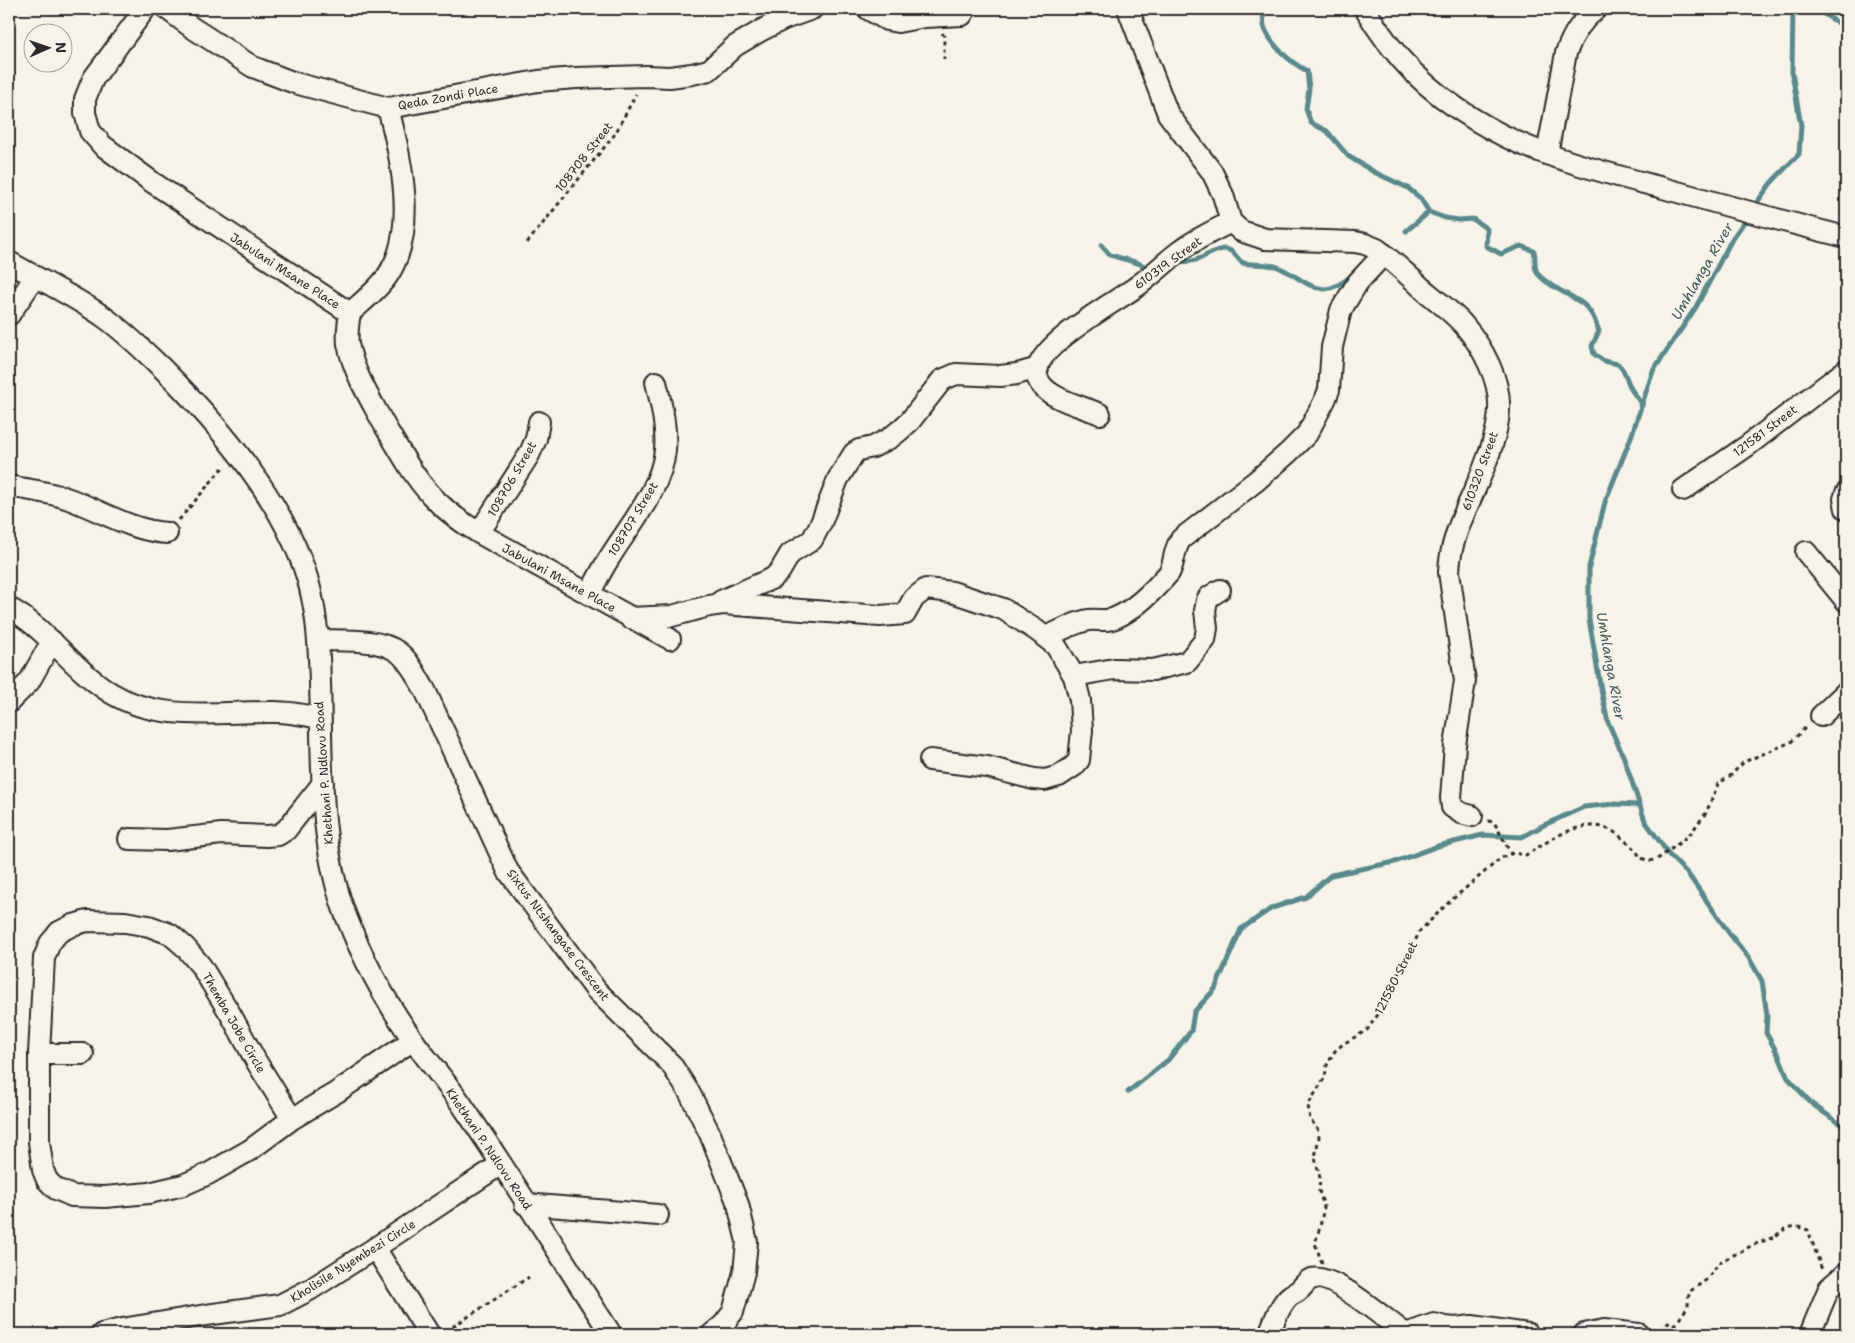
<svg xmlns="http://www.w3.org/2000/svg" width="1855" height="1343" viewBox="0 0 1855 1343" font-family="'Shantell Sans',sans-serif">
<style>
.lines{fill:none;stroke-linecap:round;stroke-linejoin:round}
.stream{stroke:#59898c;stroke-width:5}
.minor-casing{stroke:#2b2b2b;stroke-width:24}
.path{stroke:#2b2b2b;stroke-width:3;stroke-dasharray:4 4;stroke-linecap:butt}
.minor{stroke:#f7f3e8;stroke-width:20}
.labels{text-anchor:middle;stroke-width:4.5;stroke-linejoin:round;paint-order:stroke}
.street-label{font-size:12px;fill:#2b2b2b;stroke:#f7f3e8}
.water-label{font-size:14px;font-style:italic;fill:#425a5c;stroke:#f7f3e8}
</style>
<rect width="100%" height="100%" fill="#f7f3e8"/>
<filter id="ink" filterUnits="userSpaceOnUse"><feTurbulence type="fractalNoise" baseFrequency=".02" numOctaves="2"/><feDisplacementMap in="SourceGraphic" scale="10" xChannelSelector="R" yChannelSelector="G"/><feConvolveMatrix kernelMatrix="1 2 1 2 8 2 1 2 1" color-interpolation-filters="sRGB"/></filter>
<g filter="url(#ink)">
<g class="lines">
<g class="stream">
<path d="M1264 9C1264 16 1262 22 1265 29 1272 46 1290 62 1307 71L1309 89 1306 109 1311 123 1327 131 1348 156 1374 172 1408 188 1421 199 1429 212 1445 218 1459 220 1473 219 1487 229 1486 246 1501 254 1521 246 1534 251C1536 258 1534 264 1536 270 1539 282 1573 296 1583 304 1592 311 1595 321 1599 331L1592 346 1594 354 1604 361 1618 364 1623 370 1631 389 1642 405"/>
<path d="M1816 9 1846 28"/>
<path d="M1753 208 1771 183 1799 154 1801 126 1792 73 1793 9"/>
<path d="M1749 215 1732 239 1696 307 1653 371 1630 440 1605 502 1589 567V619L1601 690 1608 722 1624 758 1645 821 1670 856 1688 874 1729 933 1749 958 1762 981 1767 1015 1766 1033 1779 1056 1788 1078 1812 1104 1843 1126H1846"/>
<path d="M1406 231 1429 212"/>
<path d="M1101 245 1110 255 1138 263 1149 268"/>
<path d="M1178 264C1184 261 1190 262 1196 260 1206 257 1214 249 1225 249 1235 250 1236 259 1243 263 1250 265 1268 263 1278 267 1308 280 1320 305 1353 274"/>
<path d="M1128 1092 1168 1060 1191 1031 1194 1012 1215 989 1241 929 1272 908 1306 897 1331 875 1395 862 1438 846 1483 835 1522 837 1544 825 1584 807 1614 804 1640 805"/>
</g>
<g class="minor-casing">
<g id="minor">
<path d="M145 9 93 79 85 99V113L90 131 102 145 152 182 350 313"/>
<path d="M167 9 191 27 253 67 295 83 388 108 538 81 576 78 646 76 670 77 692 74 709 70 735 46 762 30 784 19 812 9"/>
<path d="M868 9 887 20 898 22 925 17 962 15 966 9"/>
<path d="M1128 9 1168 114 1212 172 1223 195 1231 222 1241 231 1265 239 1355 242 1365 244 1377 249C1393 261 1408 275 1423 289 1436 300 1451 311 1463 324 1482 346 1501 380 1499 410 1498 432 1489 455 1481 475 1468 507 1450 537 1449 572L1465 681 1455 745 1451 798 1452 807 1461 813 1472 816"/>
<path d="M1365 9C1378 31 1394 53 1413 72 1448 107 1500 138 1547 154 1585 168 1625 178 1663 188 1724 205 1785 222 1846 237"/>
<path d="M1547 154 1566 53C1572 36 1581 21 1596 9"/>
<path d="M9 262C40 280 74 296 104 317 125 332 143 350 162 368 214 420 274 490 301 560 311 585 316 614 318 641 325 733 313 829 346 916 363 960 386 1002 413 1040 428 1061 445 1081 460 1102 512 1178 561 1257 611 1334"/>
<path d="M350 313C348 324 347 334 348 344 354 374 372 402 386 428 400 451 413 476 431 495 445 511 461 522 479 533L670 639"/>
<path d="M350 313C363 301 378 290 388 275 418 230 401 157 388 108"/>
<path d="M9 315 35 277"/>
<path d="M1100 414C1082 406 1042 398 1037 376 1031 348 1117 301 1136 287 1153 275 1167 260 1184 248 1198 238 1215 230 1231 222"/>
<path d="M9 486C29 490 50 492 69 499 101 511 133 531 167 533"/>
<path d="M1683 490 1747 446 1846 370"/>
<path d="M1846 493 1844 499 1846 509"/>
<path d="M479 533 529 455 536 439 539 422"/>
<path d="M1806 552 1846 601"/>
<path d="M589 594C596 582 602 569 610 557 629 526 662 488 665 450 667 427 661 404 656 382"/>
<path d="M721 601 773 578 780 571 790 554 812 540 821 523 838 479 854 453 859 450 873 447 890 438 899 431 910 421 942 380 956 374 1000 376 1017 374 1038 368"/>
<path d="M9 608C49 630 73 670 111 693 160 723 220 711 275 712 290 712 305 715 320 718"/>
<path d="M630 618 672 616 709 606 723 604 880 616 905 614 914 598 926 589 952 592 1003 609 1036 630 1056 646 1074 676 1080 700 1082 730 1079 760 1074 766 1059 776 1045 780 1034 779 987 767 930 760"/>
<path d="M1045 637C1059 632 1074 622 1089 620 1098 619 1107 622 1115 618 1135 610 1155 589 1169 573 1175 563 1173 550 1181 539L1256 481 1288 453 1307 434 1325 400 1329 390 1332 347 1341 310 1358 282 1384 254"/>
<path d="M318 640C341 641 380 638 398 652 410 661 417 677 425 690L508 871 596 990 671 1064 689 1092 710 1134 738 1204 747 1242 744 1272 733 1312 723 1325 712 1334"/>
<path d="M1074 676 1114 669 1153 670 1187 662 1205 640 1207 628 1205 611 1207 600 1209 597 1220 590"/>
<path d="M9 702 29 682 52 641"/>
<path d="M1821 716 1846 692"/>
<path d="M129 839 167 840 222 834 267 836 278 835 286 830 323 783"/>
<path d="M39 1054H83"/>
<path d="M292 1119 256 1061 231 1015 201 966 185 947 170 934 149 926 125 922 87 921 73 925 59 932 50 943 44 958 39 1054V1142L43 1170 47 1180 56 1189 72 1196 105 1197 149 1193 183 1185 208 1174 250 1150 292 1119 337 1092 413 1040"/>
<path d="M525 1204 658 1215"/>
<path d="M375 1248 429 1334"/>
<path d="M102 1334 122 1329 206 1315 280 1305 311 1289 375 1248 501 1164"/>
<path d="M1269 1334C1274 1322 1280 1303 1291 1295 1294 1293 1296 1293 1298 1291 1302 1288 1305 1283 1309 1280 1329 1268 1389 1323 1406 1334L1434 1324 1445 1327 1456 1328 1472 1326 1528 1334"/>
<path d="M1584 1334 1604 1330 1639 1334"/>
<path d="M1810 1334 1829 1288 1846 1273"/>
</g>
</g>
<g class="path">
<path d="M942 33 944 36V59"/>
<path d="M527 243 615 134 636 94"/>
<path d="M179 520 225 465"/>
<path d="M1488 821 1494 822 1511 854"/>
<path d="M1322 1263 1315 1243 1320 1227 1324 1207 1319 1191 1320 1178 1315 1157 1319 1137 1317 1127 1310 1120 1308 1105 1325 1077 1327 1065 1335 1051 1343 1044 1367 1030 1379 1013 1385 995 1394 979 1406 963 1419 932 1447 904 1501 858 1513 853 1526 855C1555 837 1591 810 1622 838 1629 844 1636 850 1641 858L1650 861 1659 858 1682 841 1690 834 1706 813 1718 784 1730 776 1744 762 1791 742 1807 726"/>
<path d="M1655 1330 1657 1332 1663 1329 1668 1322 1676 1324 1688 1306 1689 1292 1706 1280 1720 1262 1753 1245 1774 1237 1785 1229 1795 1226 1808 1230 1822 1270"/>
<path d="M446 1331 529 1277"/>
</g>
<use href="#minor" class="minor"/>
</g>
</g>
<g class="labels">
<g class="street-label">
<text transform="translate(448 97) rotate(-10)" y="4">Qeda Zondi Place</text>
<text transform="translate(584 157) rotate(-52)" y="4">108708 Street</text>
<text transform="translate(1168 263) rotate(-36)" y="4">610319 Street</text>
<text transform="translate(285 271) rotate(33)" y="4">Jabulani Msane Place</text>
<text transform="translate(1765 431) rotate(-37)" y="4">121581 Street</text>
<text transform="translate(1480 471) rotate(-70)" y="4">610320 Street</text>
<text transform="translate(512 479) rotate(-60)" y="4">108706 Street</text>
<text transform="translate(633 519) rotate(-59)" y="4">108707 Street</text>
<text transform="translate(559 578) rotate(29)" y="4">Jabulani Msane Place</text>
<text transform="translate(324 773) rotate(-94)" y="4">Khethani P. Ndlovu Road</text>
<text transform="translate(558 935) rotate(53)" y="4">Sixtus Ntshangase Crescent</text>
<text transform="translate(1396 978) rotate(-63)" y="4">121580 Street</text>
<text transform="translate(234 1023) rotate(60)" y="4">Themba Jobe Circle</text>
<text transform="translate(489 1149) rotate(56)" y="4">Khethani P. Ndlovu Road</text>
<text transform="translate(353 1261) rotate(-32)" y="4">Kholisile Nyembezi Circle</text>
</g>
<g class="water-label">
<text transform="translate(1702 271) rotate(-60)" y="5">Umhlanga River</text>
<text transform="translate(1611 666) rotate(80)" y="5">Umhlanga River</text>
</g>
</g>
<rect width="1855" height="1343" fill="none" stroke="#f7f3e8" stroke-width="30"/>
<rect x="15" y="15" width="1825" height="1313" fill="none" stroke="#2b2b2b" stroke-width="2" filter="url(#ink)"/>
<g transform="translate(48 48) rotate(88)"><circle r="24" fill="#f7f3e8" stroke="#a5a39c"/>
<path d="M0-4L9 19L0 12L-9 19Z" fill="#2b2b2b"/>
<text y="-8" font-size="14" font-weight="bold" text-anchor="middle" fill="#2b2b2b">N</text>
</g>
</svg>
